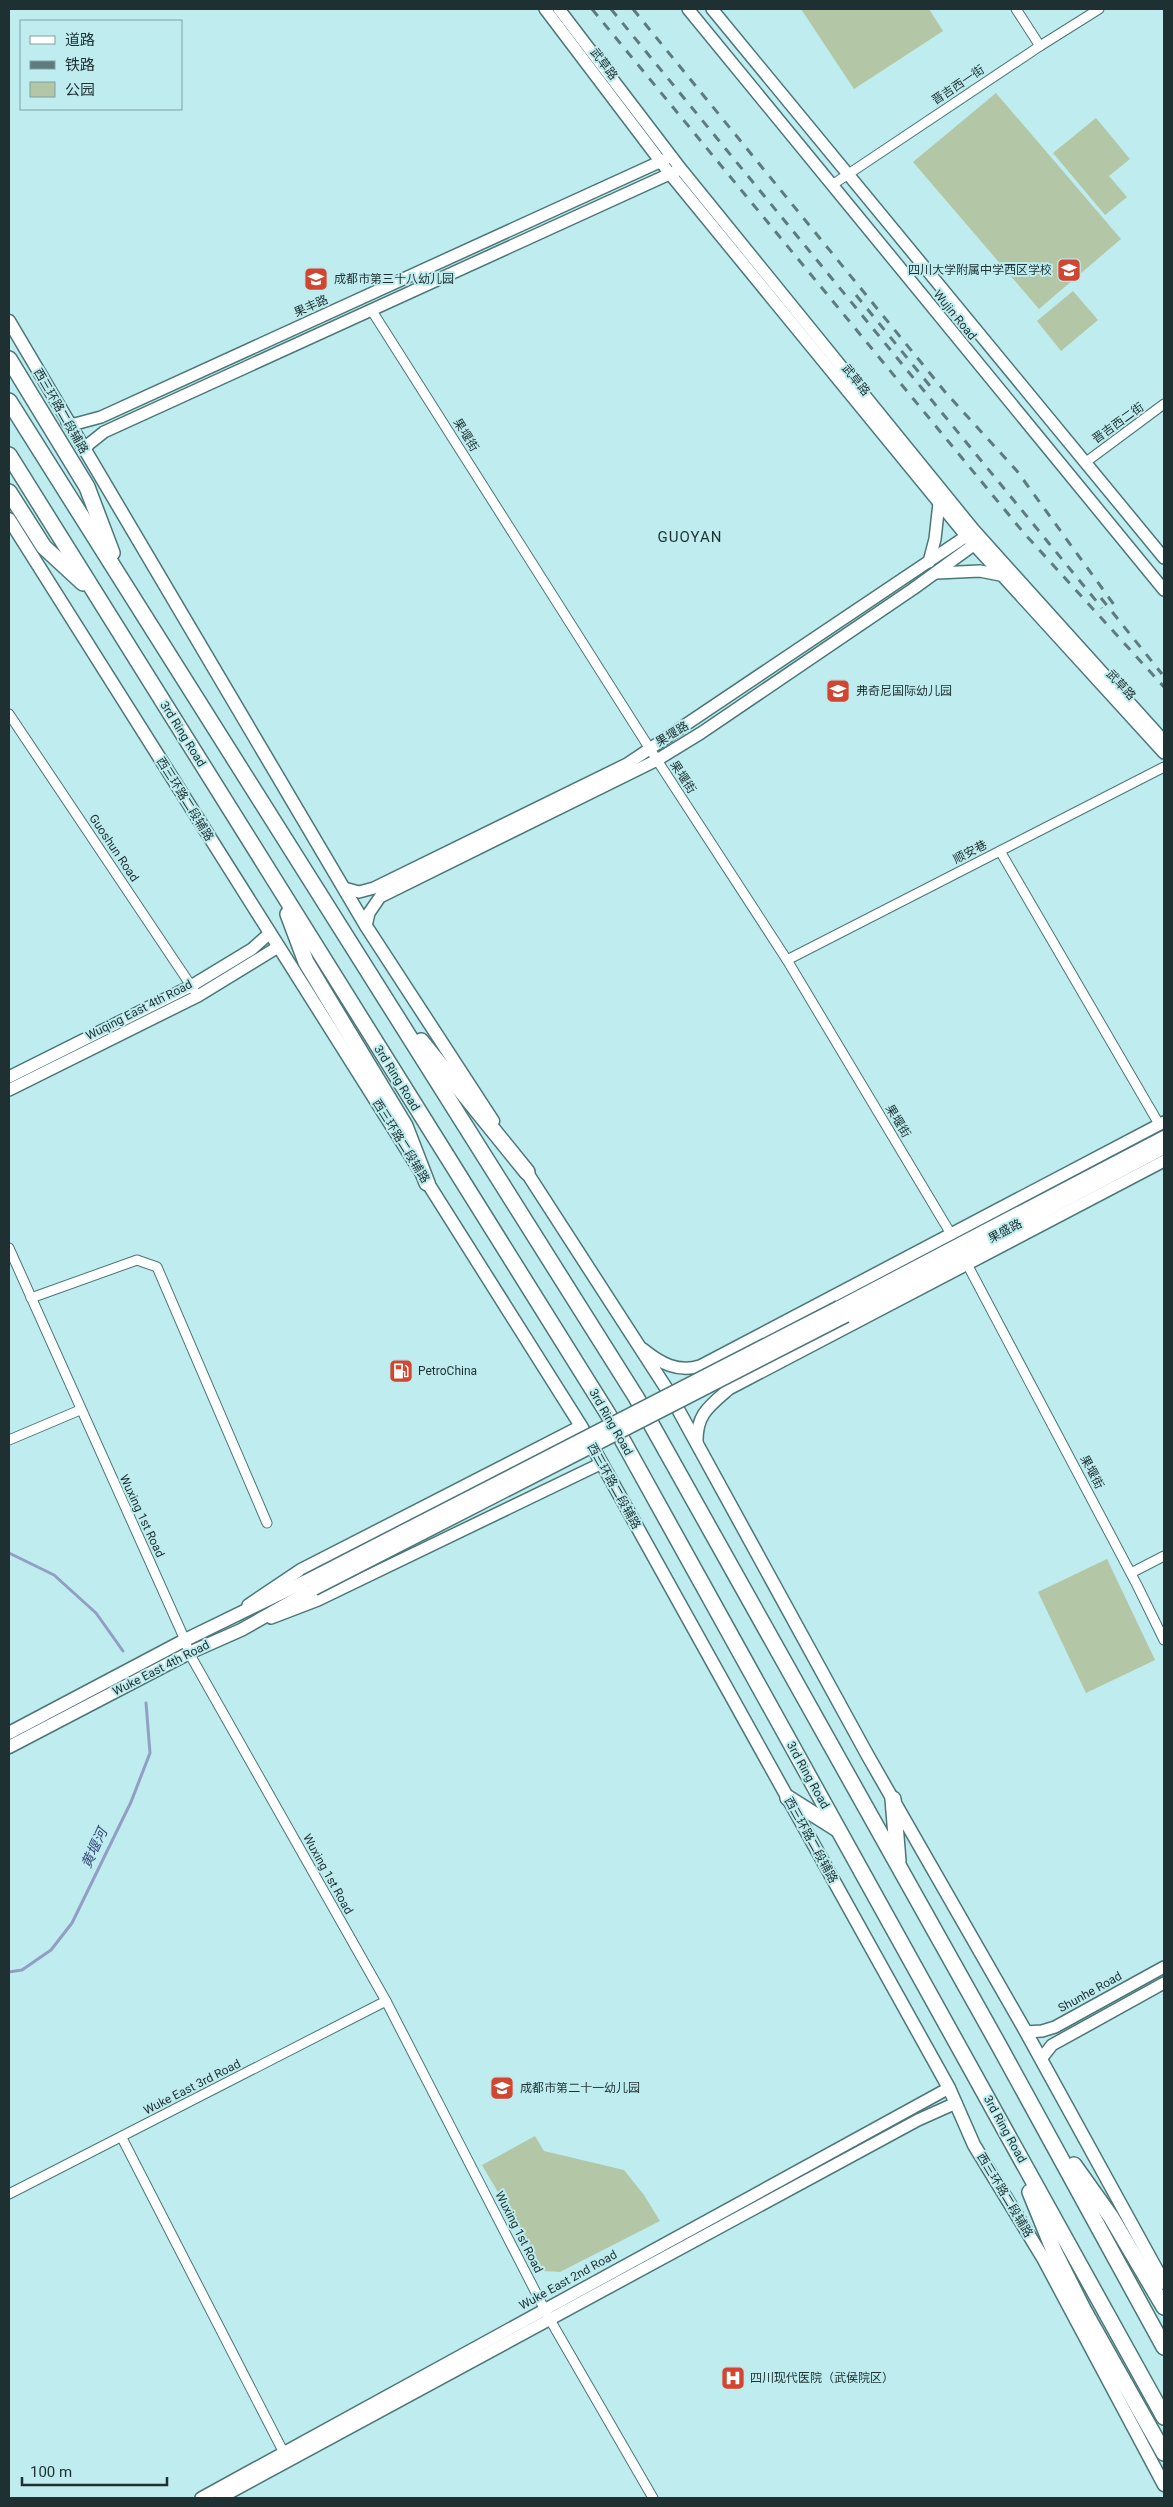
<svg xmlns="http://www.w3.org/2000/svg" width="1173" height="2507" viewBox="0 0 1173 2507" font-family="Roboto,'Noto Sans SC',sans-serif">
<style>
.green{fill:#b3c7a6}
.lines{fill:none;stroke-linecap:round;stroke-linejoin:round}
.stream{stroke:#919fc3;stroke-width:3}
.minor-casing{stroke:#4c7779;stroke-width:11}
.tertiary-casing{stroke:#4c7779;stroke-width:14}
.secondary-casing{stroke:#4c7779;stroke-width:15}
.trunk-casing{stroke:#4c7779;stroke-width:18}
.minor{stroke:#fff;stroke-width:9}
.tertiary{stroke:#fff;stroke-width:11}
.secondary{stroke:#fff;stroke-width:12}
.trunk{stroke:#fff;stroke-width:15}
.rail{stroke:#5e7b7d;stroke-width:3;stroke-dasharray:9 9;stroke-linecap:butt}
.secondary-bridge-casing{stroke:#4c7779;stroke-width:15;stroke-linecap:butt}
.secondary-bridge{stroke:#fff;stroke-width:12}
.labels{text-anchor:middle;stroke-width:4;stroke-linejoin:round;paint-order:stroke}
.street-label{font-size:12px;fill:#1e3031;stroke:#beecef}
.poi-label{font-size:12px;fill:#1e3031;stroke:#beecef;text-anchor:start}
.water-label{font-size:14px;font-style:italic;fill:#394a7b;stroke:#beecef}
.quarter-label{font-size:15px;letter-spacing:1px;fill:#1e3031;stroke:#beecef}
</style>
<rect width="100%" height="100%" fill="#beecef"/>
<g class="green">
<path d="M801 9H929L943 31 854 89Z"/>
<path d="M996 93 1121 239 1039 309 913 162Z"/>
<path d="M1096 118 1130 159 1109 176 1127 197 1105 215 1053 153Z"/>
<path d="M1073 291 1098 320 1061 351 1037 321Z"/>
<path d="M1107 1559 1155 1660 1086 1693 1038 1592Z"/>
<path d="M535 2136 544 2151 624 2170 644 2195 660 2221 560 2272 544 2271 482 2165Z"/>
</g>
<g class="lines">
<g class="stream">
<path d="M9 1553 54 1575 96 1613 123 1651"/>
<path d="M9 1972 22 1970 51 1950 72 1923 131 1802 150 1753 146 1703"/>
</g>
<g class="minor-casing">
<g id="minor">
<path d="M1016 9 1040 46"/>
<path d="M832 185 1040 46 1099 9"/>
<path d="M372 311 657 760 787 960 951 1234"/>
<path d="M1086 462 1164 404"/>
<path d="M9 714 194 990"/>
<path d="M1000 851 1159 1124"/>
<path d="M787 960 1164 767"/>
<path d="M9 1248 185 1640 189 1653 386 2001 549 2318 653 2498"/>
<path d="M967 1264 1137 1585 1164 1640"/>
<path d="M31 1298 137 1260 157 1267 267 1523"/>
<path d="M9 1440 80 1410"/>
<path d="M1131 1573 1164 1556"/>
<path d="M122 2138 284 2453"/>
<path d="M9 2194 386 2001"/>
</g>
</g>
<g class="tertiary-casing">
<g id="tertiary">
<path d="M545 9 670 174 967 537 1164 753"/>
<path d="M559 9 681 169 974 530 1164 741"/>
<path d="M688 9 1164 590"/>
<path d="M712 9 1164 558"/>
<path d="M67 422 75 424 101 417 666 159"/>
<path d="M84 450 89 444 104 432 676 171"/>
<path d="M929 562 935 539 939 503"/>
<path d="M937 573 980 571 1000 575"/>
<path d="M344 888 359 892 374 888 627 764 971 533"/>
<path d="M366 926 369 913 380 897 657 760 701 733 913 589 979 541"/>
<path d="M9 1077 191 986 252 949 270 933"/>
<path d="M9 1090 198 996 278 947"/>
<path d="M643 1349C660 1363 678 1373 700 1366L1164 1122"/>
<path d="M697 1444C696 1415 708 1407 729 1389L1164 1161"/>
<path d="M248 1605 300 1570 581 1426"/>
<path d="M271 1618 318 1600 602 1463"/>
<path d="M1026 2032 1042 2031 1055 2027 1164 1967"/>
<path d="M1041 2059 1052 2045 1164 1983"/>
<path d="M201 2498 949 2088"/>
<path d="M220 2498 918 2120 956 2103"/>
</g>
</g>
<g class="secondary-casing">
<g id="secondary">
<path d="M9 321 366 926 493 1121"/>
<path d="M9 519 581 1426 949 2088 974 2145 1043 2258 1164 2485"/>
<path d="M522 1165 668 1391 868 1756 1026 2032 1164 2283"/>
<path d="M839 1307 1164 1137"/>
<path d="M846 1316 1164 1148"/>
<path d="M9 1733 185 1640 306 1581"/>
<path d="M9 1747 189 1653 241 1630 314 1589"/>
</g>
</g>
<g class="trunk-casing">
<g id="trunk">
<path d="M9 359 87 487 112 553"/>
<path d="M9 401 636 1397 997 2042 1164 2347"/>
<path d="M9 455 608 1414 1164 2417"/>
<path d="M9 492 44 547 83 583"/>
<path d="M288 914 306 962 405 1126 427 1183"/>
<path d="M421 1041 527 1172"/>
<path d="M788 1798 837 1829"/>
<path d="M893 1799 898 1861"/>
<path d="M1074 2165 1111 2217 1164 2307"/>
<path d="M1030 2192 1054 2251 1084 2311 1164 2453"/>
</g>
</g>
<use href="#minor" class="minor"/>
<use href="#tertiary" class="tertiary"/>
<use href="#secondary" class="secondary"/>
<use href="#trunk" class="trunk"/>
<g class="rail">
<path d="M592 9 1023 532 1164 687"/>
<path d="M611 9 1102 608"/>
<path d="M633 9 946 393 1017 471 1115 606"/>
<path d="M856 295 930 386"/>
<path d="M1101 598 1162 674"/>
</g>
<g class="secondary-bridge-casing">
<g id="secondary-bridge">
<path d="M306 1581 839 1307"/>
<path d="M314 1589 846 1316"/>
</g>
</g>
<use href="#secondary-bridge" class="secondary-bridge"/>
</g>
<defs>
<g id="school-square" transform="scale(1.25)"><rect x="-9" y="-9" width="18" height="18" rx="4" fill="#d14531" stroke="#beecef"/><path d="M0-5L7-2L0 1L-7-2ZM-4 1L0 2.5L4 1V4Q0 6-4 4Z" fill="#fff"/></g>
<g id="fuel-square" transform="scale(1.25)"><rect x="-9" y="-9" width="18" height="18" rx="4" fill="#d14531" stroke="#beecef"/><path d="M-5.5-6h7V0h2V4h1.3V-2.5L3-4.5l.8-.8L6-3V5H2.5V1h-1V6h-7ZM-4.2-4.7v3.2H.2V-4.7Z" fill="#fff"/></g>
<g id="hospital-square" transform="scale(1.25)"><rect x="-9" y="-9" width="18" height="18" rx="4" fill="#d14531" stroke="#beecef"/><path d="M-5-5h3v3.5h4V-5h3V5h-3V1.5h-4V5h-3Z" fill="#fff"/></g>
</defs>
<g fill-rule="evenodd">
<use href="#school-square" x="1069" y="270"/>
<use href="#school-square" x="316" y="279"/>
<use href="#school-square" x="838" y="691"/>
<use href="#fuel-square" x="401" y="1371"/>
<use href="#school-square" x="502" y="2088"/>
<use href="#hospital-square" x="733" y="2378"/>
</g>
<g class="labels">
<g class="street-label">
<text transform="translate(604 64) rotate(53)" y="4">武草路</text>
<text transform="translate(958 85) rotate(-34)" y="4">晋吉西一街</text>
<text transform="translate(311 306) rotate(-24)" y="4">果丰路</text>
<text transform="translate(955 315) rotate(51)" y="4">Wujin Road</text>
<text transform="translate(856 380) rotate(51)" y="4">武草路</text>
<text transform="translate(61 411) rotate(60)" y="4">西三环路二段辅路</text>
<text transform="translate(1118 423) rotate(-36)" y="4">晋吉西二街</text>
<text transform="translate(466 435) rotate(58)" y="4">果堰街</text>
<text transform="translate(1121 685) rotate(47)" y="4">武草路</text>
<text transform="translate(183 734) rotate(58)" y="4">3rd Ring Road</text>
<text transform="translate(672 734) rotate(-31)" y="4">果堰路</text>
<text transform="translate(683 777) rotate(57)" y="4">果堰街</text>
<text transform="translate(185 799) rotate(58)" y="4">西三环路二段辅路</text>
<text transform="translate(114 848) rotate(56)" y="4">Guoshun Road</text>
<text transform="translate(970 852) rotate(-27)" y="4">顺安巷</text>
<text transform="translate(139 1010) rotate(-27)" y="4">Wuqing East 4th Road</text>
<text transform="translate(397 1078) rotate(58)" y="4">3rd Ring Road</text>
<text transform="translate(898 1121) rotate(59)" y="4">果堰街</text>
<text transform="translate(401 1141) rotate(58)" y="4">西三环路二段辅路</text>
<text transform="translate(1005 1231) rotate(-28)" y="4">果盛路</text>
<text transform="translate(611 1422) rotate(60)" y="4">3rd Ring Road</text>
<text transform="translate(1092 1472) rotate(62)" y="4">果堰街</text>
<text transform="translate(614 1486) rotate(61)" y="4">西三环路二段辅路</text>
<text transform="translate(142 1516) rotate(65)" y="4">Wuxing 1st Road</text>
<text transform="translate(161 1668) rotate(-27)" y="4">Wuke East 4th Road</text>
<text transform="translate(808 1775) rotate(61)" y="4">3rd Ring Road</text>
<text transform="translate(811 1840) rotate(61)" y="4">西三环路二段辅路</text>
<text transform="translate(328 1874) rotate(61)" y="4">Wuxing 1st Road</text>
<text transform="translate(1090 1992) rotate(-29)" y="4">Shunhe Road</text>
<text transform="translate(192 2087) rotate(-27)" y="4">Wuke East 3rd Road</text>
<text transform="translate(1005 2129) rotate(61)" y="4">3rd Ring Road</text>
<text transform="translate(1005 2195) rotate(59)" y="4">西三环路二段辅路</text>
<text transform="translate(519 2232) rotate(63)" y="4">Wuxing 1st Road</text>
<text transform="translate(568 2280) rotate(-29)" y="4">Wuke East 2nd Road</text>
</g>
<g class="poi-label">
<text x="1052" y="274" text-anchor="end">四川大学附属中学西区学校</text>
<text x="334" y="283">成都市第三十八幼儿园</text>
<text x="856" y="695">弗奇尼国际幼儿园</text>
<text x="418" y="1375">PetroChina</text>
<text x="520" y="2092">成都市第二十一幼儿园</text>
<text x="750" y="2382">四川现代医院（武侯院区）</text>
</g>
<g class="water-label">
<text transform="translate(94 1848) rotate(-65)" y="5">黄堰河</text>
</g>
<g class="quarter-label">
<text x="690" y="542">GUOYAN</text>
</g>
</g>
<rect width="1173" height="2507" fill="none" stroke="#1e3031" stroke-width="20"/>
<rect x="20" y="20" width="162" height="90" fill="#beecef" stroke="#7ea1a3"/>
<rect x="30" y="36" width="25" height="8" fill="#ffffff" stroke="#7ea1a3"/>
<text x="65" y="45" font-size="15" fill="#1e3031">道路</text>
<rect x="30" y="61" width="25" height="8" fill="#5e7b7d" stroke="#7ea1a3"/>
<text x="65" y="70" font-size="15" fill="#1e3031">铁路</text>
<rect x="30" y="82" width="25" height="15" fill="#b3c7a6" stroke="#7ea1a3"/>
<text x="65" y="95" font-size="15" fill="#1e3031">公园</text>
<path d="M22 2477v8h145v-8" fill="none" stroke="#1e3031" stroke-width="2.5"/>
<text x="30" y="2477" font-size="15" fill="#1e3031" stroke="#beecef" stroke-width="4" paint-order="stroke">100 m</text>
</svg>
